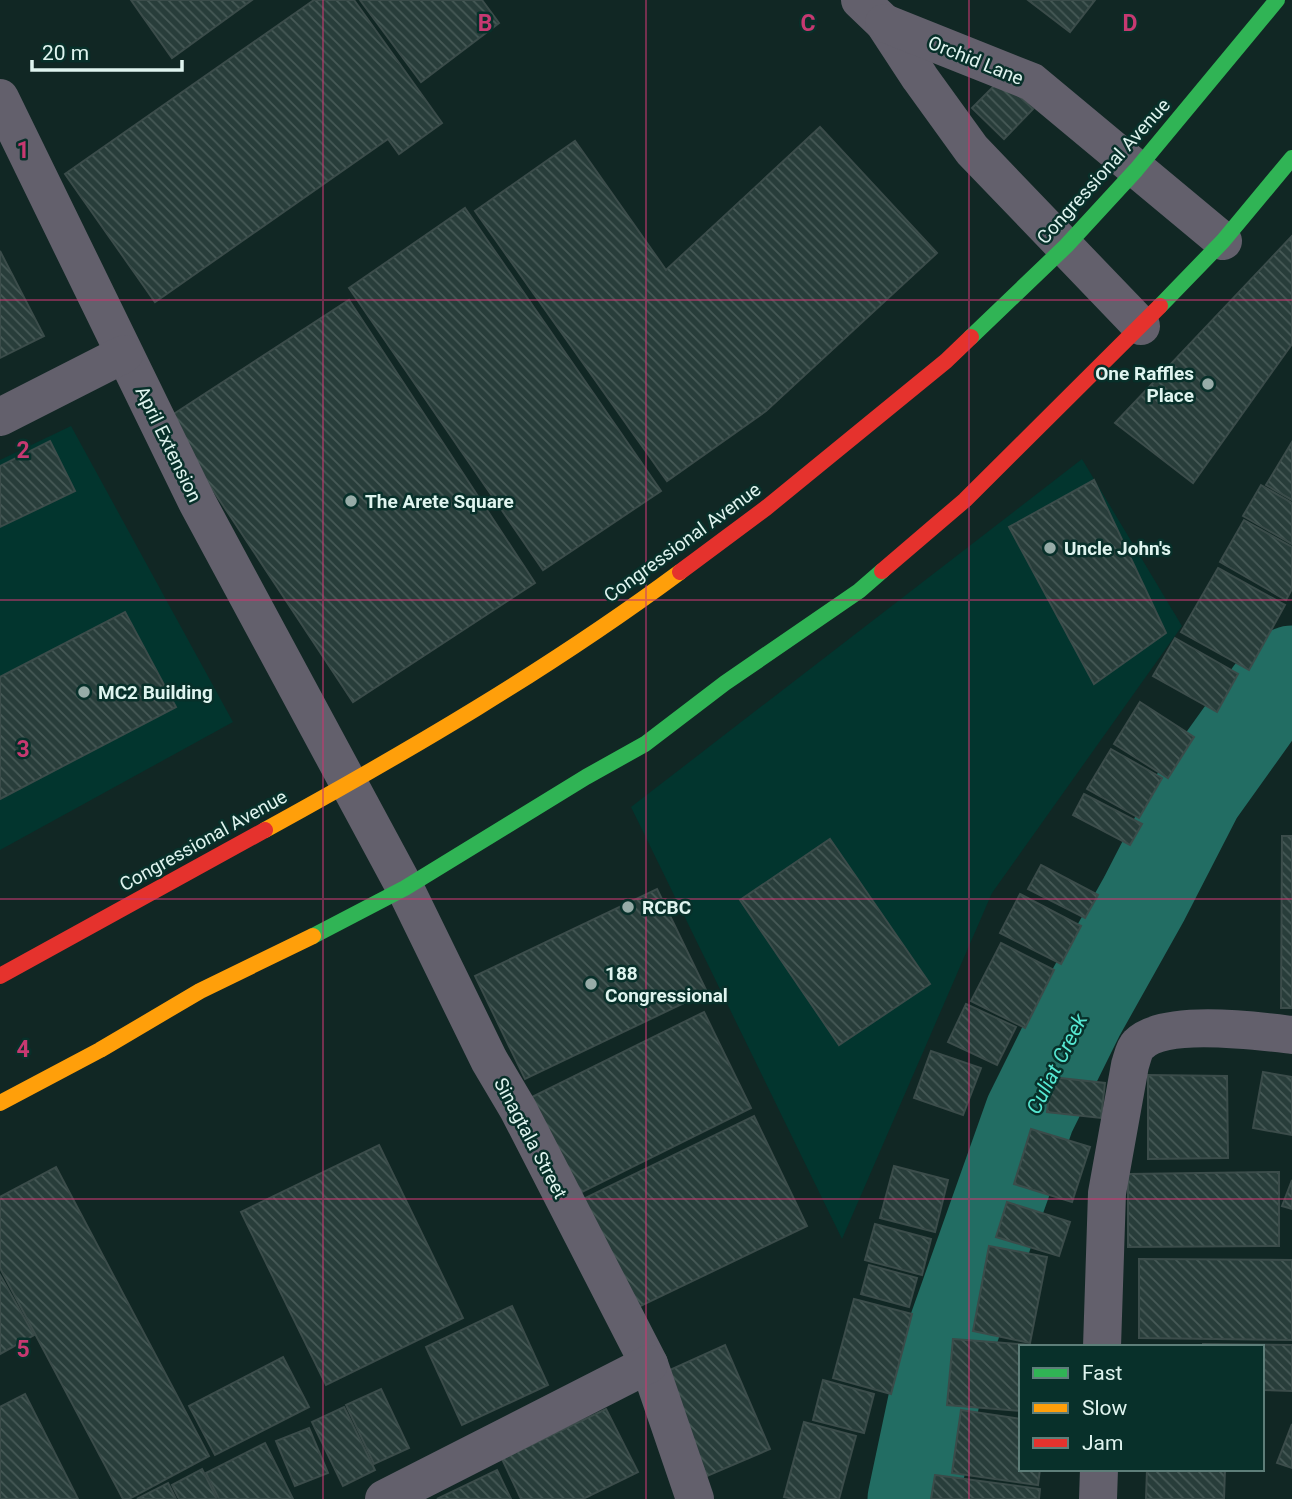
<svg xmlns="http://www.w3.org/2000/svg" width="1292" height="1499" viewBox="0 0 1292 1499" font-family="Roboto,sans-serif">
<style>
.built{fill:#02352e}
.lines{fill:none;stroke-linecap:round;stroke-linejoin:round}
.river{stroke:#226d63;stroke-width:91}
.building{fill:url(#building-back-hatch);stroke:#3b4c4a;stroke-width:2}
.street{stroke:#63606c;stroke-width:38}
.fast{stroke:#30b455;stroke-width:16}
.slow{stroke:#ff9f0a;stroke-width:16}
.jam{stroke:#e5322d;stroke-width:16}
.grid{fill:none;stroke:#c63971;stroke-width:2;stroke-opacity:0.55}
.poi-dot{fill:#97aca8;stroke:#08302a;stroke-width:2.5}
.labels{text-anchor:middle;stroke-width:5;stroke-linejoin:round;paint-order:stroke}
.street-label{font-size:19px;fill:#dff4ef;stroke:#08302a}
.poi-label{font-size:19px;font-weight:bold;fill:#dff4ef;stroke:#08302a;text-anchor:start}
.water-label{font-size:21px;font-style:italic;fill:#56e8d2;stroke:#08302a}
.grid-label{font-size:23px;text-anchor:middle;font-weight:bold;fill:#c63971;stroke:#08302a;stroke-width:5;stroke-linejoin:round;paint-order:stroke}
</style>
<defs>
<pattern id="building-back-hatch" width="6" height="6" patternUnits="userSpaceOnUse" patternTransform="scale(1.75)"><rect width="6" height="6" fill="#283d3a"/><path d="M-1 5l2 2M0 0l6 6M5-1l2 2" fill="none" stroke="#475a57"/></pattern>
</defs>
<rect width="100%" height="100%" fill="#112724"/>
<g class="built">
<path d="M71 426 233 722 0 850V460Z"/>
<path d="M1082 459 1182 626 992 893 842 1239 631 807Z"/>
</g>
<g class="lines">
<path class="river" d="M913 1499 942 1362 1030 1114 1079 1015 1144 899 1198 794 1271 692 1292 671"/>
</g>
<g class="building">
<path d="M131 0H252L172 58Z"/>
<path d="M314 0H354L442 123 399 154 388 139 155 302 65 174Z"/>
<path d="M360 0H482L499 23 421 82Z"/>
<path d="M1028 0H1095L1070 32Z"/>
<path d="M1001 79 1033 109 1004 139 972 108Z"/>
<path d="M820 127 937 253 766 411 667 481 475 211 575 141 666 270Z"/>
<path d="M465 208 661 491 543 570 349 288Z"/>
<path d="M1292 236V344L1193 483 1115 423Z"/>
<path d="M0 251 44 336 0 358Z"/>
<path d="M349 300 535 583 353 702 166 419Z"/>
<path d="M50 441 75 491 0 527V466Z"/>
<path d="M1292 442V500L1266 485Z"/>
<path d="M1094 480 1166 633 1094 684 1009 527Z"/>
<path d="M1261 485 1292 503V544L1243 516Z"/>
<path d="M1244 520 1292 547V589L1286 600 1220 562Z"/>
<path d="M1218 568 1285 605 1249 670 1181 632Z"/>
<path d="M125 612 176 707 0 799V677Z"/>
<path d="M1175 638 1238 674 1217 712 1153 676Z"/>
<path d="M1140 702 1194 737 1168 778 1114 744Z"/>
<path d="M1111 749 1162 778 1139 818 1087 789Z"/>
<path d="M1084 794 1142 824 1130 845 1073 815Z"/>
<path d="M1282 836H1292V1008H1281Z"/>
<path d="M830 839 930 984 839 1045 740 900Z"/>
<path d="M1041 865 1098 895 1085 918 1028 889Z"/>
<path d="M657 889 707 992 525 1079 475 976Z"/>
<path d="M1020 894 1081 926 1061 964 1000 933Z"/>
<path d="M1001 943 1054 970 1025 1028 971 1001Z"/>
<path d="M966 1004 1016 1027 997 1065 948 1042Z"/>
<path d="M704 1012 751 1108 576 1195 528 1099Z"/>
<path d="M931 1051 981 1068 963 1115 914 1098Z"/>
<path d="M1263 1072 1292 1077V1135L1253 1128Z"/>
<path d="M1148 1075 1227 1076 1228 1158 1148 1159Z"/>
<path d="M1051 1077 1105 1083 1101 1118 1047 1112Z"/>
<path d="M754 1116 807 1226 626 1313 573 1204Z"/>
<path d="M1031 1129 1090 1147 1072 1202 1014 1184Z"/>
<path d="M379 1145 463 1318 326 1385 241 1212Z"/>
<path d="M894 1166 948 1180 935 1232 880 1218Z"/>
<path d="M56 1167 209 1456 129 1499H123L0 1268V1197Z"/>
<path d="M1279 1172V1246L1128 1247V1174Z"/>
<path d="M1292 1180V1209L1282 1206Z"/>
<path d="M1007 1202 1070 1222 1059 1256 996 1237Z"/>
<path d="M875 1224 931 1239 922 1275 865 1260Z"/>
<path d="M989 1246 1047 1257 1030 1343 973 1331Z"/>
<path d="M1139 1259 1292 1260V1340L1139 1338Z"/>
<path d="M869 1265 917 1278 909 1307 861 1294Z"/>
<path d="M0 1275 34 1335 0 1354Z"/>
<path d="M854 1299 912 1314 891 1394 833 1378Z"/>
<path d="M512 1306 548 1385 462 1425 426 1347Z"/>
<path d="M953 1339 1046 1346 1021 1347V1411L947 1405Z"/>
<path d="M1203 1344 1292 1345V1391L1262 1390V1347H1203Z"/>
<path d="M725 1345 770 1449 707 1476 661 1374Z"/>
<path d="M283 1357 309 1407 215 1455 189 1406Z"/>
<path d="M823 1380 874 1394 864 1433 813 1420Z"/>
<path d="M381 1389 409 1448 374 1464 346 1405Z"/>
<path d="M25 1394 78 1499H0V1407Z"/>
<path d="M344 1407 375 1470 343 1486 312 1422Z"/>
<path d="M606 1409 638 1472 583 1499H521L502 1459Z"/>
<path d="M961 1410 1021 1419V1469H1040L1038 1485 952 1473Z"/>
<path d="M804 1422 856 1436 839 1499H793L784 1497Z"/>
<path d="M1292 1424V1468L1277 1463Z"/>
<path d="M309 1428 328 1473 295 1486 276 1441Z"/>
<path d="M265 1443 293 1499H219L206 1473Z"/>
<path d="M202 1469 217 1499H179L172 1485Z"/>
<path d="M1147 1469H1225L1224 1499H1146Z"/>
<path d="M497 1470 511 1499H437Z"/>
<path d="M935 1475 1040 1489 1039 1499H931Z"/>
<path d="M168 1483 176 1499H137Z"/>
</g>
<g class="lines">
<g class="street">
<path d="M860 0 884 23 920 78 972 150 1141 326"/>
<path d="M884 23 1032 82 1223 241"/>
<path d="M0 98 197 502 405 888 489 1060 518 1109 649 1364 695 1499"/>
<path d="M0 417 124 354"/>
<path d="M1102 1347 1107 1193 1130 1065C1132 1059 1134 1049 1138 1045 1163 1018 1259 1031 1292 1035"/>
<path d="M384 1499 649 1364"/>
<path d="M1098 1499 1099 1469"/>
</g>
<g class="fast">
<path d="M1160 306 1223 241 1292 158"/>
<path d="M971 337 1066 246 1136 170 1277 0"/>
<path d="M313 936 405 888 586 777 645 744 725 683 859 591 882 571"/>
</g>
<g class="slow">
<path d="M265 830C407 752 549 669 680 572"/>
<path d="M0 1103 100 1050 200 991 313 936"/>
</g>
<g class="jam">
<path d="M882 571 965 500 1160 306"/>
<path d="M680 572 766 508 946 361 971 337"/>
<path d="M0 976 265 830"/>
</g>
</g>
<path class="grid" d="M323 0V1499M646 0V1499M969 0V1499M0 300H1292M0 600H1292M0 899H1292M0 1199H1292"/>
<g class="poi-dot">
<circle cx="1208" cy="384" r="7"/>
<circle cx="351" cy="501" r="7"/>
<circle cx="1050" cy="548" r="7"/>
<circle cx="84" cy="692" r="7"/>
<circle cx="628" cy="907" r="7"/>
<circle cx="591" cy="984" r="7"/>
</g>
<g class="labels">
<g class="street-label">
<text transform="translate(976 60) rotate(22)" y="7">Orchid Lane</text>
<text transform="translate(1103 171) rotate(-48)" y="7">Congressional Avenue</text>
<text transform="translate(169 444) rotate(64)" y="7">April Extension</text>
<text transform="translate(682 542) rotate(-36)" y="7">Congressional Avenue</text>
<text transform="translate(203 840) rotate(-29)" y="7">Congressional Avenue</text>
<text transform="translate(531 1138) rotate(62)" y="7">Sinagtala Street</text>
</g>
<g class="poi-label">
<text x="1194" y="380" text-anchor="end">One Raffles<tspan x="1194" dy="22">Place</tspan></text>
<text x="365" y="508">The Arete Square</text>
<text x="1064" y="555">Uncle John's</text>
<text x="98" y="699">MC2 Building</text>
<text x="642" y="914">RCBC</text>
<text x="605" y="980">188<tspan x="605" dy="22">Congressional</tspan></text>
</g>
<g class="water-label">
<text transform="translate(1057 1064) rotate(-63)" y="7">Culiat Creek</text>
</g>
</g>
<g class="grid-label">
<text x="485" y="31">B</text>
<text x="808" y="31">C</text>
<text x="1130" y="31">D</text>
<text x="23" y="158">1</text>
<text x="23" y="458">2</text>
<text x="23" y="757">3</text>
<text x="23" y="1057">4</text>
<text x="23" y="1357">5</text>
</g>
<rect x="1019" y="1345" width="245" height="126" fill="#08302a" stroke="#5e7e79" stroke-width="2"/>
<rect x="1033" y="1368" width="35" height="10" fill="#30b455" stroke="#5e7e79" stroke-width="2"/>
<text x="1082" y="1380" font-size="21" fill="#dff4ef">Fast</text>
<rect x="1033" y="1403" width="35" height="10" fill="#ff9f0a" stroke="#5e7e79" stroke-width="2"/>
<text x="1082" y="1415" font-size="21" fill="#dff4ef">Slow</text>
<rect x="1033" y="1438" width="35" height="10" fill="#e5322d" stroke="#5e7e79" stroke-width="2"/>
<text x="1082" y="1450" font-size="21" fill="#dff4ef">Jam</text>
<path d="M32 60v10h150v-10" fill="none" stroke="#dff4ef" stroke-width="3.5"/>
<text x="42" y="60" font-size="21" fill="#dff4ef" stroke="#08302a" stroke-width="5" paint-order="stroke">20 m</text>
</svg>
